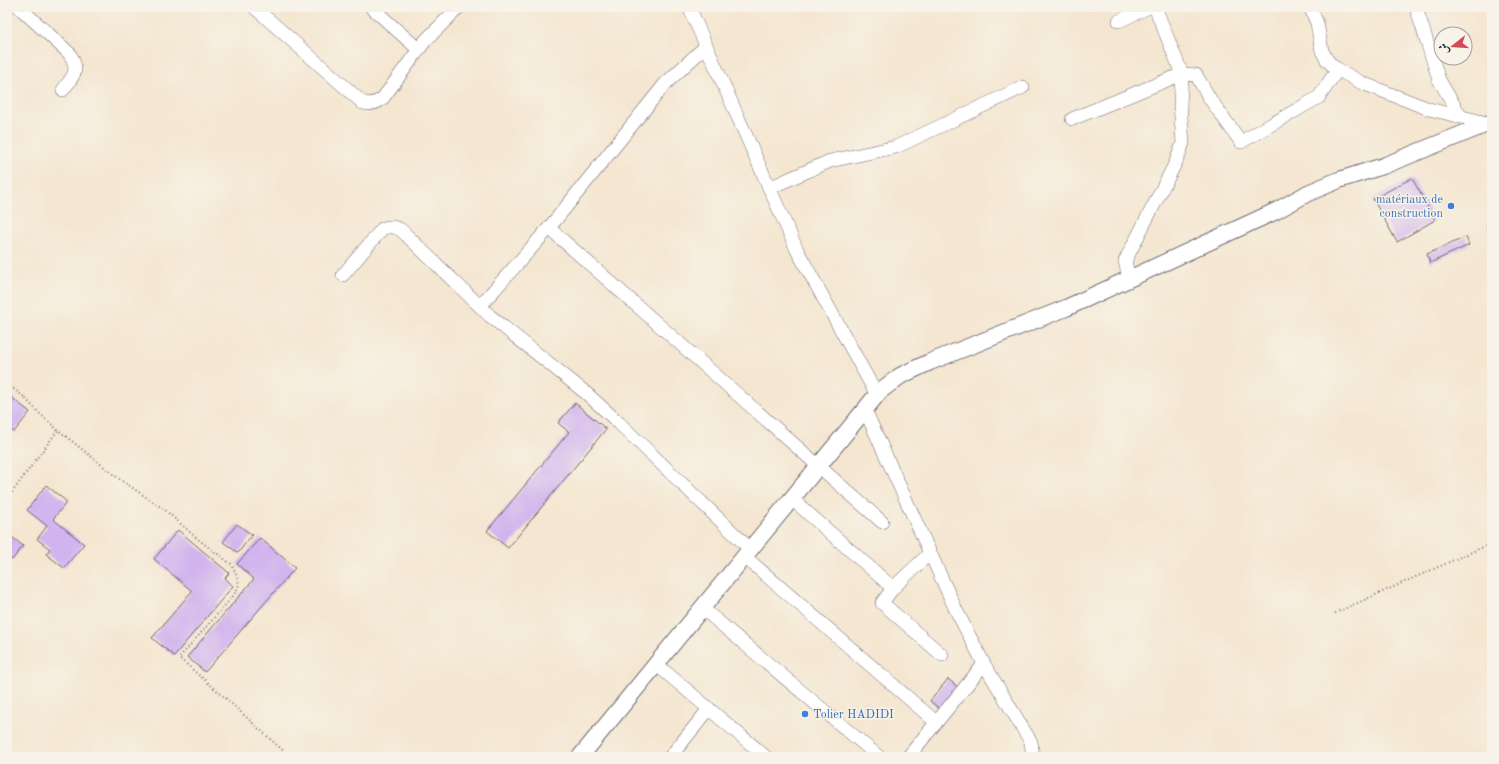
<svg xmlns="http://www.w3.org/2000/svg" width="1499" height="764" viewBox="0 0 1499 764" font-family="'Old Standard TT',Amiri,serif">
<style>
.building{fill:#d1b4ee}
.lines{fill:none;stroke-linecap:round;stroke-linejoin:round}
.minor-casing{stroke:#6c676f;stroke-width:14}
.tertiary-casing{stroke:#6c676f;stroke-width:18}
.path{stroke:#6c676f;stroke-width:2;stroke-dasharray:1 3;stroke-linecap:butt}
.minor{stroke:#fff;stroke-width:13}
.tertiary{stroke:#fff;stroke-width:16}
.shop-dot{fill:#3f7fe0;stroke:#f7f3e8;stroke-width:1.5}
.labels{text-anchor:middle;stroke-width:3;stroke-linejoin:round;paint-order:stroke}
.shop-label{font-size:12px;fill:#366cbe;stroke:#f7f3e8;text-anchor:end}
</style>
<rect width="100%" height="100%" fill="#f7f3e8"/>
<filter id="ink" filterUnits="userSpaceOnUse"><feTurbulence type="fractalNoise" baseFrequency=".025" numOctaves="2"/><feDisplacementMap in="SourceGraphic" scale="8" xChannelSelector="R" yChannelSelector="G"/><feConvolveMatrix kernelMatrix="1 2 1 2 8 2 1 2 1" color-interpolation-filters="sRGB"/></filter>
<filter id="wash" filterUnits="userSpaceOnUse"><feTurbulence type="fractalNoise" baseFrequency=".012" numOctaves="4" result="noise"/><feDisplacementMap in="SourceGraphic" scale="16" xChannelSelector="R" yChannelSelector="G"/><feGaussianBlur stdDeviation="0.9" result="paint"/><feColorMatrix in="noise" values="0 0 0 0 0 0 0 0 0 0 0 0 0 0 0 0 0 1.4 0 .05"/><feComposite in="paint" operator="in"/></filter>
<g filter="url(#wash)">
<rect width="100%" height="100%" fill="#f4e6d0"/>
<g id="blocks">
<g class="building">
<path d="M1412 178 1435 220 1397 242 1373 199Z"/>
<path d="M1492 223V233L1491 234 1487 225Z"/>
<path d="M1466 237 1469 245 1430 263 1427 254Z"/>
<path d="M7 394 30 412 14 432 7 427Z"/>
<path d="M575 403 606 429 508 548 487 531 569 432 558 423Z"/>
<path d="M46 485 67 502 53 519 84 544 64 568 46 554 50 549 37 539 47 526 27 510Z"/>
<path d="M237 524 252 535 238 553 223 542Z"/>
<path d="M178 530 229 573 225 578 233 586 174 656 152 638 192 591 154 559Z"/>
<path d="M7 533 23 546 12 560 7 556Z"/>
<path d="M260 538 295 568 205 672 187 657 254 579 237 564Z"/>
<path d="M948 679 959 688 941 710 930 701Z"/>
</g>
</g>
</g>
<g filter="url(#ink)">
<use href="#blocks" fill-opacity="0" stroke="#6c676f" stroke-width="1"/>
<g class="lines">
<g class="minor-casing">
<g id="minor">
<path d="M19 7 70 54C80 72 73 76 63 90"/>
<path d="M254 7 363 103C371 105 377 103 383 98L425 41 459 7"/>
<path d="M371 7 418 49"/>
<path d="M689 7 797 250 877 395"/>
<path d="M1310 7 1317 23 1322 51 1327 60 1335 68 1362 83 1429 109 1487 123"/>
<path d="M1416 7 1439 80 1461 117"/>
<path d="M1119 21 1149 7"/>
<path d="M1072 119 1182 74 1155 7"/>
<path d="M769 188 830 161 896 147 1023 87"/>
<path d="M549 228 882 522"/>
<path d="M343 275 382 229C389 226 394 226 401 230L490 316 586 393 619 423 751 550"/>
<path d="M1129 279 1125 261 1176 162 1183 143 1180 104 1182 74 1196 75 1210 99 1241 142 1319 97 1338 69"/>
<path d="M480 306 549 228 665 84 706 46"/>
<path d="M865 410 956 610 984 664 1031 742 1033 757"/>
<path d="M792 499 893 588"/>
<path d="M930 553 893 588 882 603 942 655"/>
<path d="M745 557 936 722"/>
<path d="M702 608 879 757"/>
<path d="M656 664 766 757"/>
<path d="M670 757 709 709"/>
<path d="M908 757 984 664"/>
</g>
</g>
<g class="tertiary-casing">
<path id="tertiary" d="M580 757 880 391 900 376 930 362 1066 308 1276 211 1308 193 1339 180 1383 166 1492 122"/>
</g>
<g class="path">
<path d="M7 384 23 396 41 415 58 430"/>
<path d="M7 499 58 430 118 478 165 510 199 540 231 564 237 576 239 585 234 595 179 658 221 694 290 757"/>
<path d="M1335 613 1492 543"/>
</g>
<use href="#minor" class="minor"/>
<use href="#tertiary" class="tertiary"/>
</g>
</g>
<g class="shop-dot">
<circle cx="1451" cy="206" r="4"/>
<circle cx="805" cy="714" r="4"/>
</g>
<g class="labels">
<g class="shop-label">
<text x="1443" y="203">matériaux de<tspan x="1443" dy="14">construction</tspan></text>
<text x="813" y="718" text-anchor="start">Tolier HADIDI</text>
</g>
</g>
<rect width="1499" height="764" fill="none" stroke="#f7f3e8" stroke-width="24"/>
<g transform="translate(1453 46) rotate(253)"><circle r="19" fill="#f7f3e8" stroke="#a29fa3"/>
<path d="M0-3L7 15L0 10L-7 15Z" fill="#d1495b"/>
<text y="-6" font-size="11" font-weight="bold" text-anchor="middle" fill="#22223b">ش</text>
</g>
</svg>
